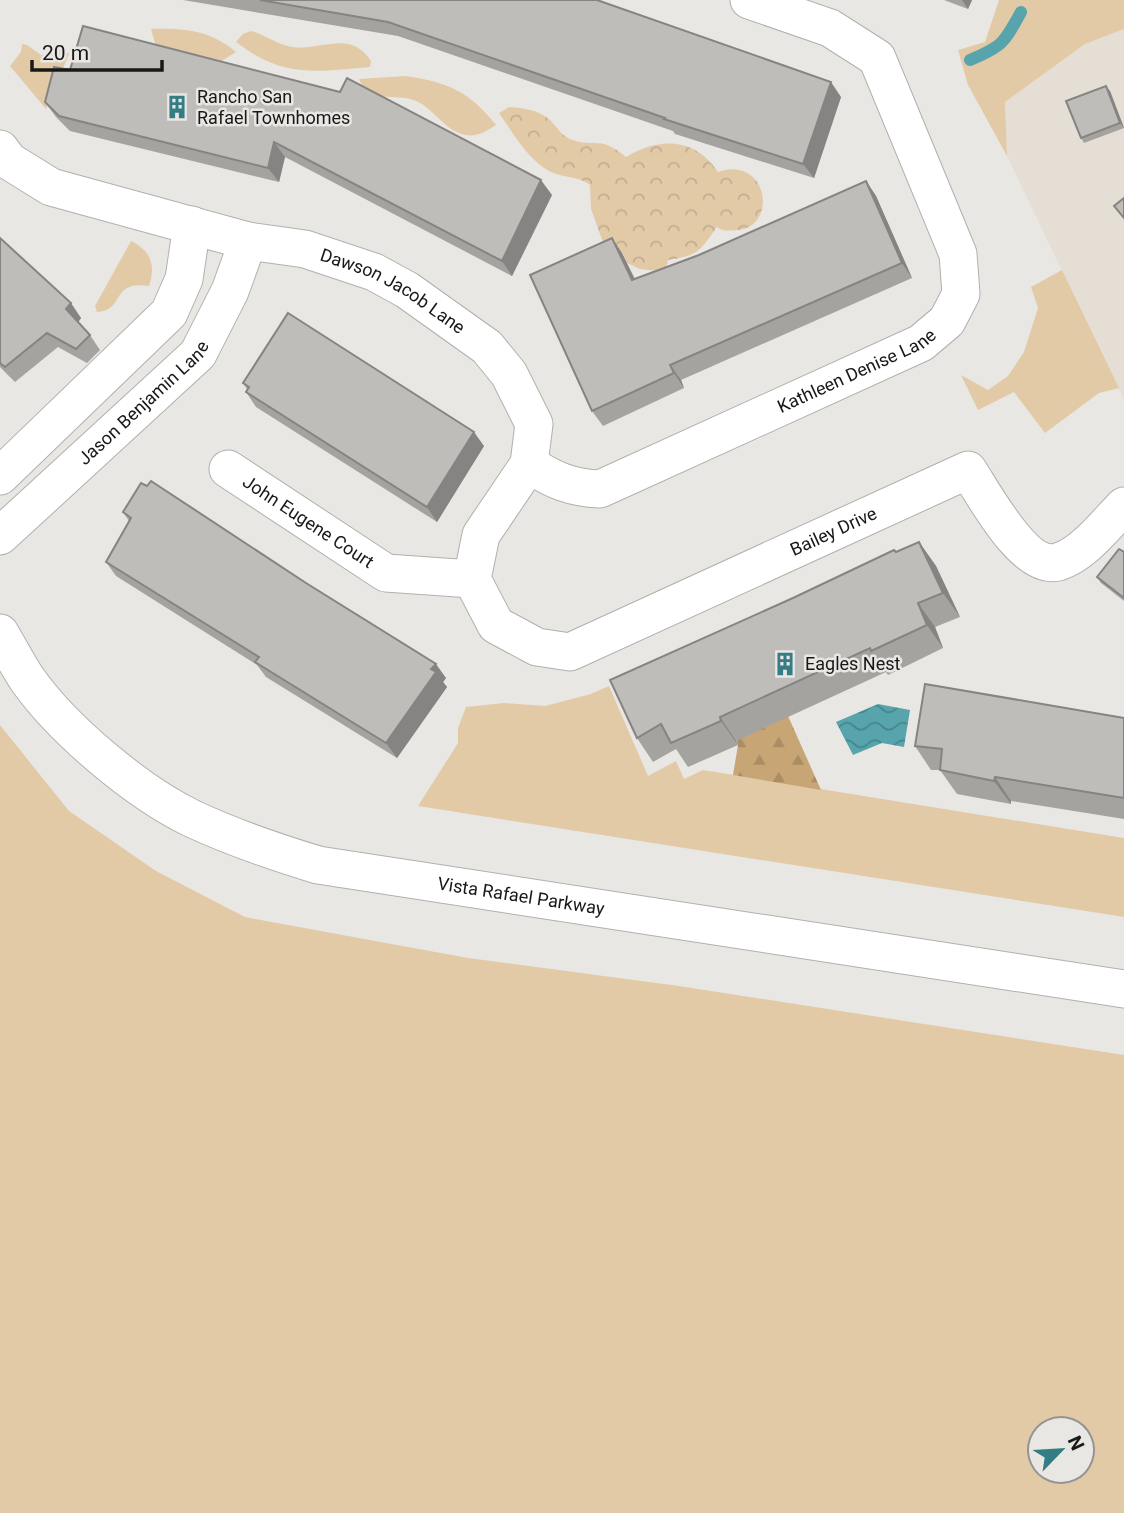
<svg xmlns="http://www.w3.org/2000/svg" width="1124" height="1513" viewBox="0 0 1124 1513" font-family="Roboto,sans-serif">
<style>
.built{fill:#e5ded4}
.green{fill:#e2caa7;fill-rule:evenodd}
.forest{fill:url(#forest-firs)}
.park{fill:url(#park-crowns)}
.water{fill:url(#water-waves)}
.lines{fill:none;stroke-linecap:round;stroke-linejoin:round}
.stream{stroke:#57a4ad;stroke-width:12}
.minor-casing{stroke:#b2b0ad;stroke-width:39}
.minor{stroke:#fff;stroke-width:37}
.wall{fill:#a4a3a0}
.shaded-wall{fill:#868482}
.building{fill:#bfbdba;stroke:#868482;stroke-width:2}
.labels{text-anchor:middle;stroke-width:5;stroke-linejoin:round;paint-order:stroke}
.poi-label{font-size:18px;fill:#191817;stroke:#e9e7e4;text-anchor:start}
.street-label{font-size:18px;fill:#191817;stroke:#e9e7e4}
</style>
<defs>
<pattern id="forest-firs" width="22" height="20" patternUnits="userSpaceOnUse" patternTransform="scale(1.75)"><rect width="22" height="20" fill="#c7a574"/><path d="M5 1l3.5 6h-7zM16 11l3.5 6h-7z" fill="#aa8d64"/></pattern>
<pattern id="park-crowns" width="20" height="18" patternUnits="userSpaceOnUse" patternTransform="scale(1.75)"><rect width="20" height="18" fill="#e2caa7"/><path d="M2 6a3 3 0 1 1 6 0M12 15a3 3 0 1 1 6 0" fill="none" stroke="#c1ad8f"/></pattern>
<pattern id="water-waves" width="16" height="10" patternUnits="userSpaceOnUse" patternTransform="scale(1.75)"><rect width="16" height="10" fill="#57a4ad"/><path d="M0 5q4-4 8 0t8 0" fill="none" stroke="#47858c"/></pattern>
</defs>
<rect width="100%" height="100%" fill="#e9e7e4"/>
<path class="built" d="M1124 29V400L1007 156 1005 102 1085 44Z"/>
<g class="green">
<path d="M999 0H1124V29L1085 44 1005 102 1007 156 968 85 958 50 985 42Z"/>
<path d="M151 29C184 28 210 30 236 52L212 67 158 53Z"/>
<path d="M251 31C266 35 278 45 293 47 322 51 350 29 371 61L370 67C314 72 283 78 236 42L243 34Z"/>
<path d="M22 44 27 45 41 55 52 53 57 45 69 54 46 109 10 66 21 52Z"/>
<path d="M406 76C448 82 470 92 496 125 487 131 477 137 466 135 444 131 435 109 416 101 396 92 369 105 359 79Z"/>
<path d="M131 241C151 251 156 265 149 286 110 280 125 311 97 312L95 306Z"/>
<path d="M1062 270 1119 388 1099 393 1045 433 1014 392 978 410 961 375 988 390 1008 376 1024 352 1038 308 1031 287Z"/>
<path d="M609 686 648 776 676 761 684 779 703 770 1124 838V917L418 806 458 743V728L466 707 504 703 545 706 591 694Z"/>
<path d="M0 725 69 811 156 871 245 917 468 958 679 986 1124 1055V1513H0ZM1040 1429H1082V1471H1040Z"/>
</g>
<path class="forest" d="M780 698 821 790 733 775 738 745 729 722Z"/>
<path class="park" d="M509 107C524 108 539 110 550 120 557 127 562 136 570 139 596 149 599 134 626 157 659 137 695 137 718 172 761 157 777 210 749 227 741 231 730 231 722 230L717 227C699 252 699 255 668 260L665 272 640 269 627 263 623 253 609 259 591 209 590 185C579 176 563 178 549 171 527 159 513 133 499 113Z"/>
<path class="water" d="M878 704 910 710 904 747 882 743 853 755 836 722Z"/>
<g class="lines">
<path class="stream" d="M970 60C1003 46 1004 43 1021 12"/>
<g class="minor-casing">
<g id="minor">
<path id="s1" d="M0 149 9 161 51 187 248 241 305 249 374 272 407 290 487 347 509 374 534 424 529 464 481 535 472 579 496 625 537 647 570 652 968 470C984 494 1024 571 1058 562 1084 554 1106 524 1124 506"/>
<path id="s2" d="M529 464C552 480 572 488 600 489L921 343 947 321 961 294 958 254 877 58 830 28 749 0"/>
<path id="s3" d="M228 469 386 573 472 579"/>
<path d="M0 476 169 313 184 279 192 225"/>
<path id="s4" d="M0 536 198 354 230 291 248 241"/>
<path id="s5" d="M0 633C9 648 17 664 27 679 63 730 137 792 193 819 234 838 275 852 318 865L1124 989"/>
</g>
</g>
<use href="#minor" class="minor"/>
</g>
<g class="wall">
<path d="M183 0H597L841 97 814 178 675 134 673 131 398 36Z"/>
<path d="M944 0H972L968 9Z"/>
<path d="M54 67 552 195 512 276 285 157 279 182 70 131 56 117 45 102Z"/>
<path d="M1110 91 1124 128 1084 143 1081 138Z"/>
<path d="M866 181 876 196 912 278 681 380 684 388 603 426 592 411 622 253 635 279 699 255Z"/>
<path d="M0 238 81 318 78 322 90 335 100 350 87 363 58 347 15 382 0 367Z"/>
<path d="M243 383 484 446 437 522 256 407 246 392 247 389Z"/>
<path d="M147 486 446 678 443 682 447 687 397 758 266 677 257 665 116 576 106 562 129 521 123 512Z"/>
<path d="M919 542 936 566 960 617 935 627 943 648 888 675 886 672 736 741 738 745 688 767 676 749 653 762 637 738Z"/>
<path d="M1124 552V601L1101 583 1097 577Z"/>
<path d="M1124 718V819L1011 801V804L957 794 940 770H931L915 746Z"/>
</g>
<g class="shaded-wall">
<path d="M962 0H972L968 9Z"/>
<path d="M831 82 841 97 814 178 803 164Z"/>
<path d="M1106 86 1110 91 1124 128 1120 123Z"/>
<path d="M274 142 285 157 279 182 268 168Z"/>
<path d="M541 180 552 195 512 276 502 261Z"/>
<path d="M866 181 876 196 912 278 902 263Z"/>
<path d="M612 238 622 253 642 295 632 280Z"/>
<path d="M71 303 81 318 77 324 66 309Z"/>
<path d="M670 365 681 380 684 388 674 373Z"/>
<path d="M474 432 484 446 437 522 427 507Z"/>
<path d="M919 542 936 566 960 617 943 593Z"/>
<path d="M918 603 935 627 943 648 927 625Z"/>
<path d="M436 664 446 678 443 682 447 687 397 758 386 743 431 669Z"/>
<path d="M720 717 736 741 738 745 721 721Z"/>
<path d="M995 777 1011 801V804L994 781Z"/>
</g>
<g class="building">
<path d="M260 0H597L831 82 803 164 664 119 665 118 388 22Z"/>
<path d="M83 26 340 92 347 78 541 180 502 261 274 142 268 168 59 116 45 102 54 67 70 70Z"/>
<path d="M1106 86 1120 123 1081 138 1066 101Z"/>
<path d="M866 181 902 263 670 365 674 373 592 411 530 275 612 238 632 280 699 255Z"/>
<path d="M1124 198V218L1114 206Z"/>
<path d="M0 238 71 303 66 309 90 335 76 349 47 333 5 367 0 363Z"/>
<path d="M288 313 474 432 427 507 246 392 249 387 243 383Z"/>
<path d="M151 481 306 583 436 664 431 669 436 672 386 743 255 662 259 657 106 562 131 518 123 512 141 483 147 486Z"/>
<path d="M919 542 943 593 918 603 927 625 871 651 870 648 720 717 721 721 671 743 661 724 637 738 610 680 793 598 894 550 896 552Z"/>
<path d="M1119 549 1124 552V598L1097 577Z"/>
<path d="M925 684 1124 718V798L995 777 994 781 940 770 942 749 915 746Z"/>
</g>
<defs>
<g id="building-bare" transform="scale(1.89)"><path d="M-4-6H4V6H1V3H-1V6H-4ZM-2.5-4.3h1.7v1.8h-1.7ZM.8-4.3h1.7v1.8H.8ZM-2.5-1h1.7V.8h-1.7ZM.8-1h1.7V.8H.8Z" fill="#357d85" stroke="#e9e7e4" stroke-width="2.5" paint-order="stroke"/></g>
</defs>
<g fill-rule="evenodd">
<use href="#building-bare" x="177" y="107"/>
<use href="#building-bare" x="785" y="664"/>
</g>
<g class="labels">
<g class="poi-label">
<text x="197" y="103">Rancho San<tspan x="197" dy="21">Rafael Townhomes</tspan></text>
<text x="805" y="670">Eagles Nest</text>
</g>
<g class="street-label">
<text dy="6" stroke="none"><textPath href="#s1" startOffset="424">Dawson Jacob Lane</textPath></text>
<text dy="6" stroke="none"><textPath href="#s2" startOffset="359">Kathleen Denise Lane</textPath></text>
<text dy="6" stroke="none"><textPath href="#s4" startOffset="196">Jason Benjamin Lane</textPath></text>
<text dy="6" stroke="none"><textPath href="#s3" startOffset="96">John Eugene Court</textPath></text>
<text dy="6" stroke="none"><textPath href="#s1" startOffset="1218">Bailey Drive</textPath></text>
<text dy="6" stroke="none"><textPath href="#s5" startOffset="611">Vista Rafael Parkway</textPath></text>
</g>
</g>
<g transform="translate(1061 1450) rotate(65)"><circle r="33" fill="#e9e7e4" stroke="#969492" stroke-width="2"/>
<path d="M0-5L12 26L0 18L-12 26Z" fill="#357d85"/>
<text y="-10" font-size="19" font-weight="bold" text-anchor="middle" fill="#191817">N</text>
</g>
<path d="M32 60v10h130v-10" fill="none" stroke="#191817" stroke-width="3.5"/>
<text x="42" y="60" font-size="21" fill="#191817" stroke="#e9e7e4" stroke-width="5" paint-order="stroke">20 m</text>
</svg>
